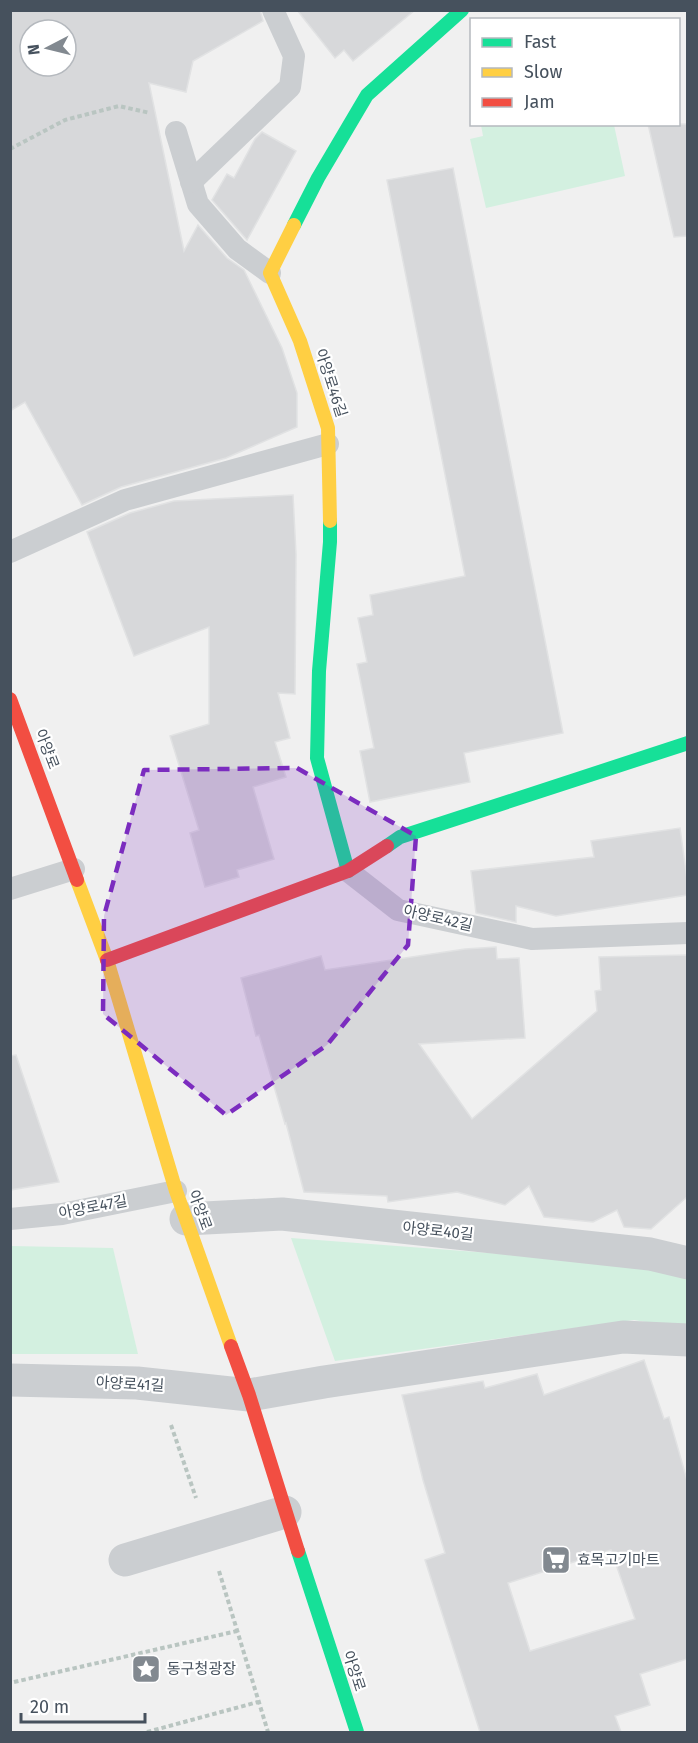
<svg xmlns="http://www.w3.org/2000/svg" width="698" height="1743" viewBox="0 0 698 1743" font-family="'Fira Sans','Noto Sans KR',sans-serif">
<style>
.green{fill:#d3f0e0}
.building{fill:#d7d8da;stroke:#e1e2e3;stroke-width:1.5;fill-rule:evenodd}
.lines{fill:none;stroke-linecap:round;stroke-linejoin:round}
.path{stroke:#b9c5c1;stroke-width:4;stroke-dasharray:4.5 3;stroke-linecap:butt}
.lane{stroke:#cbced1;stroke-width:22}
.street{stroke:#cbced1;stroke-width:33}
.fast{stroke:#16e098;stroke-width:14}
.slow{stroke:#ffcf43;stroke-width:14}
.jam{stroke:#f24e42;stroke-width:14}
.marked{fill:#7b2cbf;fill-opacity:0.2;stroke:#7b2cbf;stroke-width:4.5;stroke-dasharray:12 8;stroke-linejoin:round}
.labels{text-anchor:middle;stroke-width:4.5;stroke-linejoin:round;paint-order:stroke}
.street-label{font-size:15px;fill:#46515d;stroke:#fff}
.poi-label{font-size:15px;fill:#46515d;stroke:#fff;text-anchor:start}
</style>
<rect width="100%" height="100%" fill="#f0f0f0"/>
<g class="green">
<path d="M481 125H614L625 176 486 208 470 139 483 136Z"/>
<path d="M291 1238 652 1265 687 1272V1329L634 1320 335 1361Z"/>
<path d="M11 1246 113 1248 138 1354H11Z"/>
</g>
<g class="building">
<path d="M11 10H260L263 21 193 61 186 92 149 83 184 251 198 225 227 258 244 270 282 348 297 393V427L226 458 121 487 82 505 25 402 10 411ZM30 30H66V66H30Z"/>
<path d="M297 10H415L353 61 344 50 335 58Z"/>
<path d="M648 124H687V236L674 237Z"/>
<path d="M262 132 296 151 247 240 212 200 227 174 234 178 255 139Z"/>
<path d="M453 168 563 733 464 753 470 782 370 802 360 751 374 748 357 664 367 662 358 618 373 615 370 595 465 576 387 180Z"/>
<path d="M293 495 296 554 295 694 278 693 290 738 275 742 286 777 253 787 274 859 237 870 239 877 205 887 190 833 199 830 170 736 209 724V627L134 656 87 532 130 513 174 501Z"/>
<path d="M680 828 687 879V895L556 916 516 906V922L476 913 471 871 594 857 591 841Z"/>
<path d="M496 947 497 959 519 958 525 1038 419 1044 472 1119 597 1011 595 991 601 990 599 957 687 955V1197L651 1229 624 1227 617 1210 593 1222 544 1217 529 1186 505 1205 457 1192 388 1202 387 1196 304 1192 286 1123 285 1124 259 1035 256 1036 241 978 321 956 325 970 465 949Z"/>
<path d="M16 1055 59 1182 10 1190V1056Z"/>
<path d="M644 1360 664 1419 669 1417 687 1480V1659L640 1674 650 1705 615 1716 621 1732H480L425 1560 445 1553 423 1480 402 1395 483 1381 485 1388 537 1374 544 1395ZM611 1550 635 1619 530 1651 508 1583Z"/>
</g>
<g class="lines">
<g class="path">
<path d="M10 149 65 120 119 106 150 113"/>
<path d="M171 1425 196 1498"/>
<path d="M219 1571 268 1732"/>
<path d="M14 1682 237 1631"/>
<path d="M147 1732 258 1702"/>
</g>
<g class="lane">
<path d="M176 132 198 204 237 249 270 273"/>
<path d="M191 182 290 87 294 56 273 10"/>
<path d="M10 552 125 500 328 444"/>
<path d="M348 871 398 910 532 939 688 933"/>
<path d="M10 889 74 869"/>
<path d="M10 1219 62 1214 176 1191"/>
</g>
<g class="street">
<path d="M186 1219 282 1214 650 1254 688 1263"/>
<path d="M10 1380 137 1383 249 1395 324 1382 623 1337 688 1340"/>
<path d="M125 1560 285 1512"/>
</g>
<g class="fast">
<path d="M294 225 318 178 367 95 462 10"/>
<path d="M330 521V542L319 671 317 758 348 871"/>
<path d="M387 846 400 837 688 743"/>
<path d="M298 1551 357 1732"/>
</g>
<g class="slow">
<path d="M294 225 270 273 300 341 328 428 330 521"/>
<path d="M77 880 107 960 176 1191 231 1346"/>
</g>
<g class="jam">
<path d="M10 699 77 880"/>
<path d="M107 960 348 871 387 846"/>
<path d="M231 1346 249 1395 298 1551"/>
</g>
</g>
<path class="marked" d="M297 768 416 836 408 945 327 1045 226 1115 103 1014 104 916 144 770Z"/>
<defs>
<g id="supermarket-square" transform="scale(1.5)"><rect x="-9" y="-9" width="18" height="18" rx="4" fill="#828990" stroke="#fff"/><path d="M-6-5.5h2.5l.6 2H6L4.5 2H-2.5L-4.4-4H-6ZM-1.5 3.2a1.3 1.3 0 1 0 .1 0ZM3 3.2a1.3 1.3 0 1 0 .1 0Z" fill="#fff"/></g>
<g id="sight-square" transform="scale(1.5)"><rect x="-9" y="-9" width="18" height="18" rx="4" fill="#828990" stroke="#fff"/><path d="M0-6L1.8-2.2L6-1.7L2.9 1.2L3.7 5.4L0 3.3L-3.7 5.4L-2.9 1.2L-6-1.7L-1.8-2.2Z" fill="#fff"/></g>
</defs>
<g fill-rule="evenodd">
<use href="#supermarket-square" x="556" y="1560"/>
<use href="#sight-square" x="146" y="1669"/>
</g>
<g class="labels">
<g class="street-label">
<text transform="translate(331 383) rotate(72)" y="5">아양로46길</text>
<text transform="translate(47 749) rotate(69)" y="5">아양로</text>
<text transform="translate(438 918) rotate(13)" y="5">아양로42길</text>
<text transform="translate(93 1207) rotate(-11)" y="5">아양로47길</text>
<text transform="translate(200 1210) rotate(70)" y="5">아양로</text>
<text transform="translate(438 1231) rotate(6)" y="5">아양로40길</text>
<text transform="translate(130 1384) rotate(3)" y="5">아양로41길</text>
<text transform="translate(354 1671) rotate(72)" y="5">아양로</text>
</g>
<g class="poi-label">
<text x="577" y="1565">효목고기마트</text>
<text x="167" y="1674">동구청광장</text>
</g>
</g>
<rect width="698" height="1743" fill="none" stroke="#46515d" stroke-width="24"/>
<rect x="470" y="18" width="210" height="108" fill="#ffffff" stroke="#b5b9be" stroke-width="1.5"/>
<rect x="482" y="38" width="30" height="9" fill="#16e098" stroke="#b5b9be" stroke-width="1.5"/>
<text x="524" y="48" font-size="18" fill="#46515d">Fast</text>
<rect x="482" y="68" width="30" height="9" fill="#ffcf43" stroke="#b5b9be" stroke-width="1.5"/>
<text x="524" y="78" font-size="18" fill="#46515d">Slow</text>
<rect x="482" y="98" width="30" height="9" fill="#f24e42" stroke="#b5b9be" stroke-width="1.5"/>
<text x="524" y="108" font-size="18" fill="#46515d">Jam</text>
<g transform="translate(48 48) rotate(263)"><circle r="28" fill="#ffffff" stroke="#b5b9be" stroke-width="1.5"/>
<path d="M0-4.5L10 22L0 15L-10 22Z" fill="#828990"/>
<text y="-9" font-size="16" font-weight="bold" text-anchor="middle" fill="#46515d">N</text>
</g>
<path d="M21 1713v9h124v-9" fill="none" stroke="#46515d" stroke-width="3"/>
<text x="30" y="1713" font-size="18" fill="#46515d" stroke="#ffffff" stroke-width="4.5" paint-order="stroke">20 m</text>
</svg>
